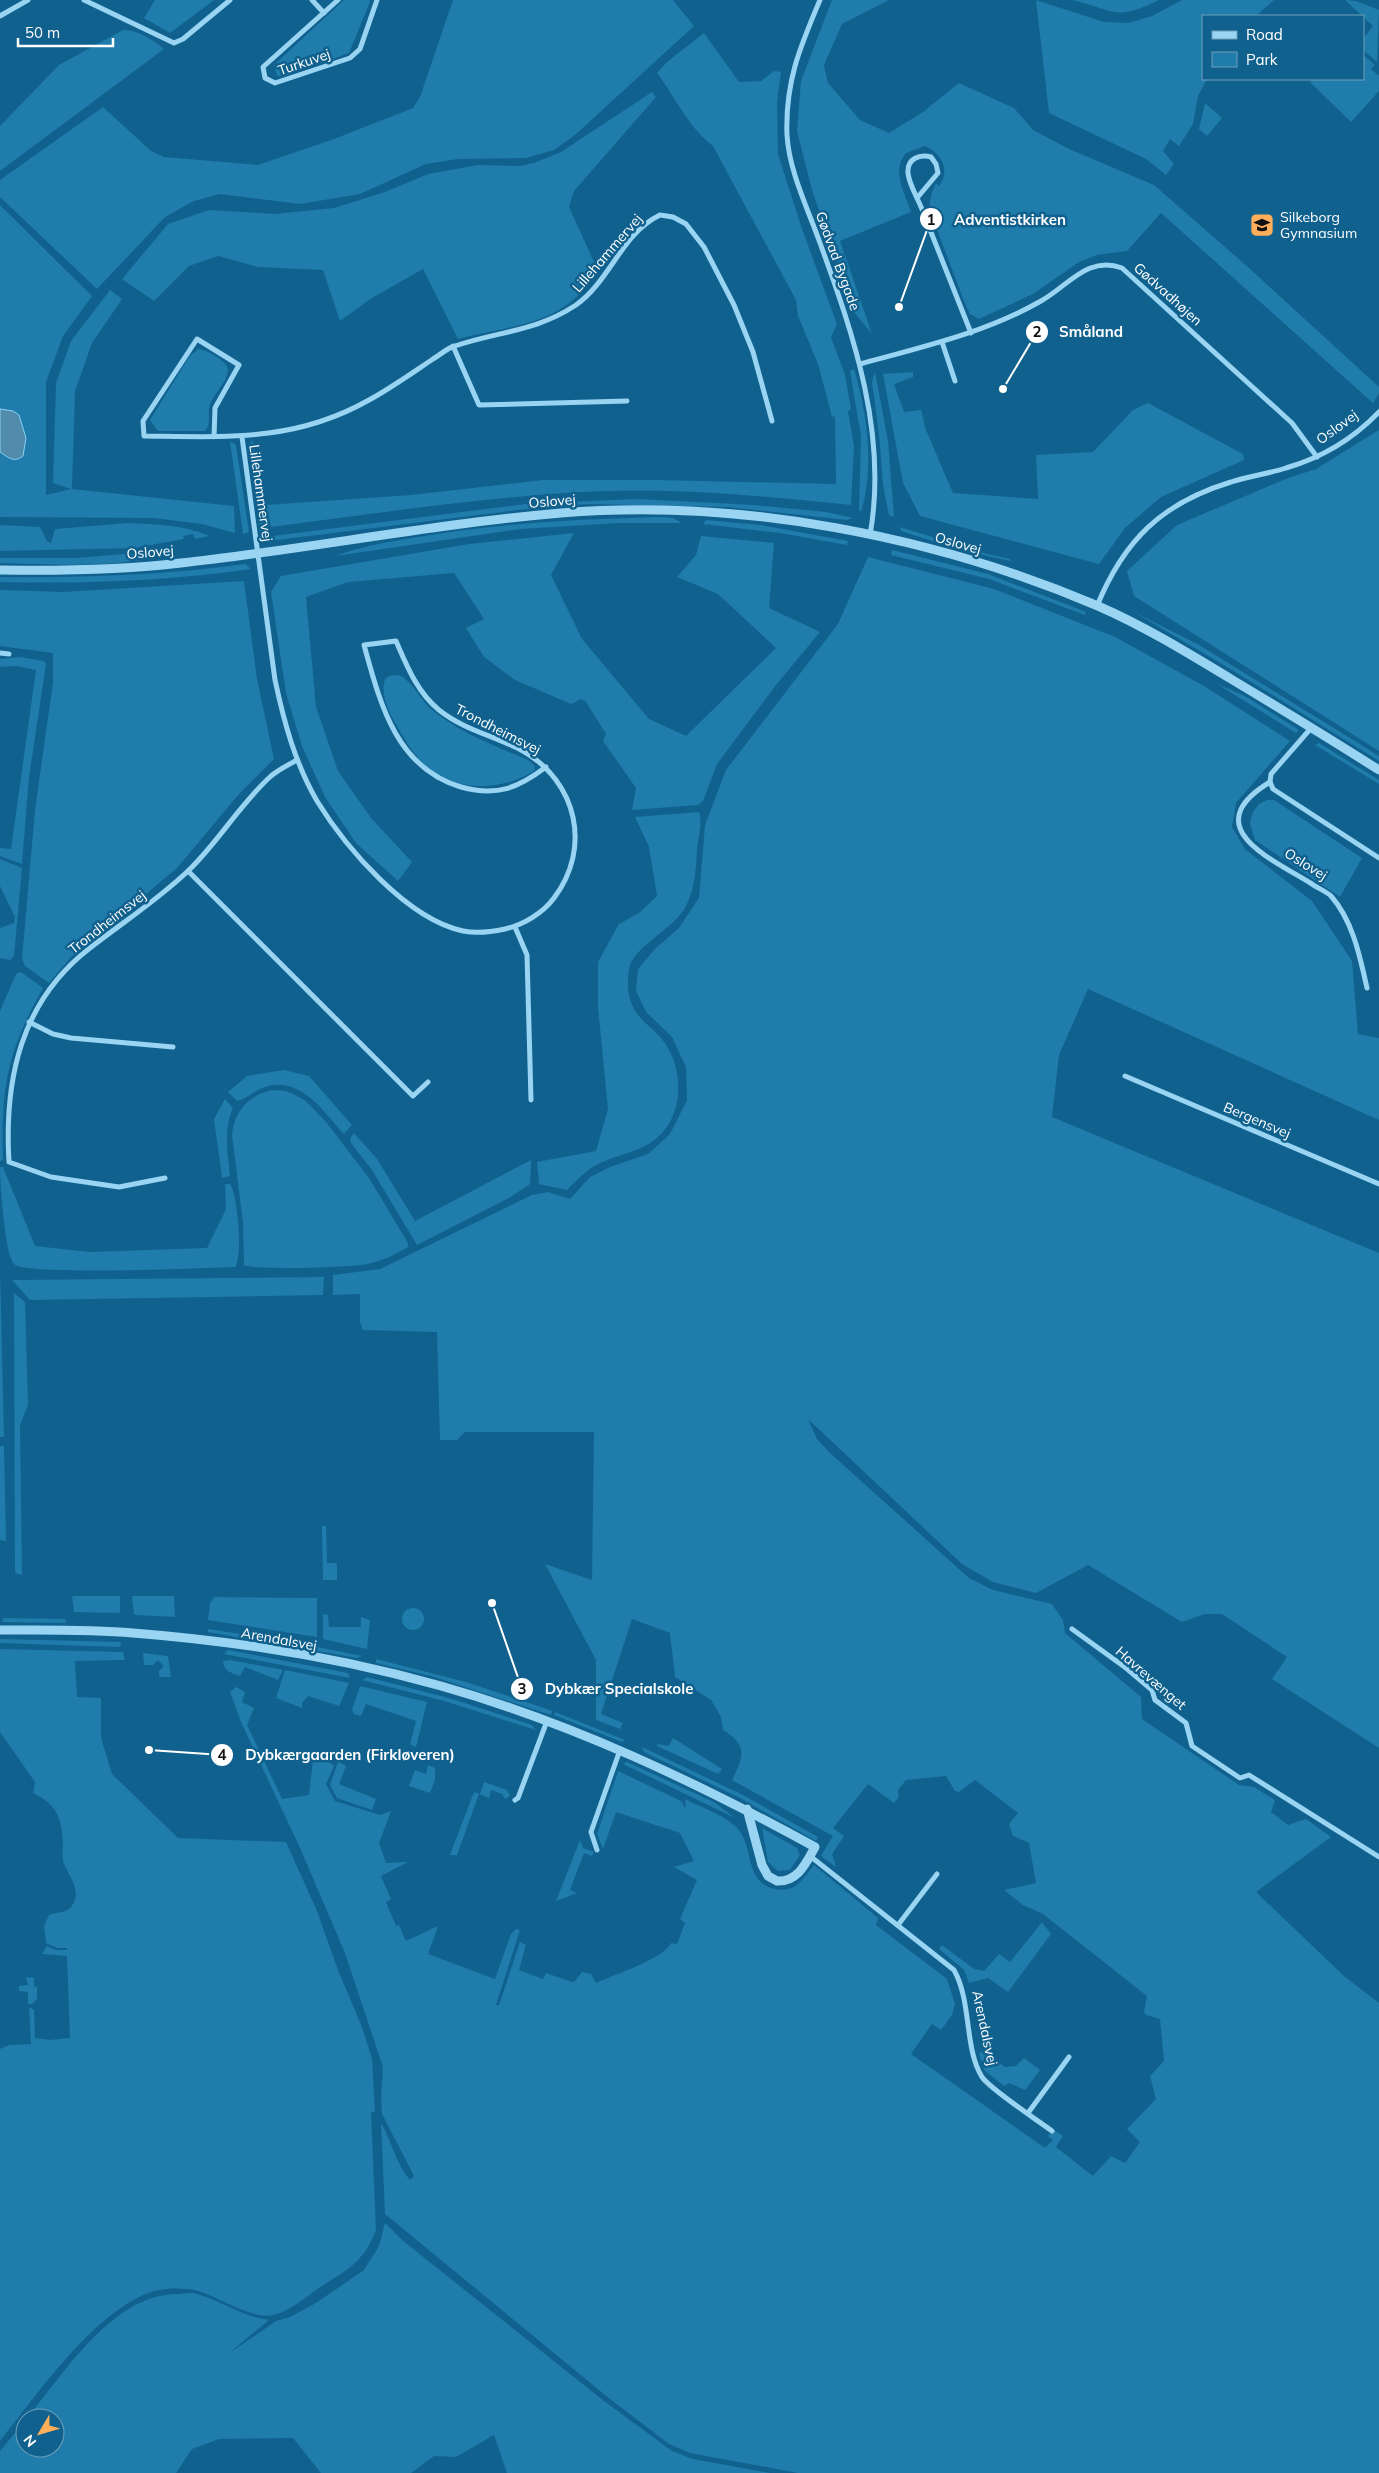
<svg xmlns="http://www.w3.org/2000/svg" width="1379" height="2473" viewBox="0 0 1379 2473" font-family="Mulish,sans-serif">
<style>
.green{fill:#1f7cab}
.water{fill:#528cac;stroke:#8ad2f6}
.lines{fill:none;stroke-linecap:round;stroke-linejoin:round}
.minor{stroke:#99d4f2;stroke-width:5}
.tertiary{stroke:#99d4f2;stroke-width:9}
.labels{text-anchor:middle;stroke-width:5;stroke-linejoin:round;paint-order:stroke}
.street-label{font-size:14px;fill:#fff;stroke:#11618e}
.poi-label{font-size:14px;fill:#fff;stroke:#11618e;text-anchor:start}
.leader{fill:none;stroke:#fff;stroke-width:2}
.callout-dot{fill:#fff;stroke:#11618e;stroke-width:2}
.mark-label{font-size:15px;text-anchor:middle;font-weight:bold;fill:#111}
.callout-label{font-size:15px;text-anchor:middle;font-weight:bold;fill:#fff;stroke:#11618e;stroke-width:5;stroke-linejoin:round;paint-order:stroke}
</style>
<rect width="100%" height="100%" fill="#11618e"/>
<g class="green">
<path d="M155 0H214L170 33 144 18Z"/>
<path d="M344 0H369L370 2 349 53 285 76H277L274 65Z"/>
<path d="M453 0H673L694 26 575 135 554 150 526 158 458 159 426 164 360 194 300 204 220 194 194 201 165 217 97 289 0 197V180L103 107 151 151 164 157 258 165 334 139 413 108 420 97Z"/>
<path d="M832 0H889L842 24 824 65 828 83 860 120 889 133 923 112 959 83 1014 108 1033 130 1069 149 1154 185 1249 268 1379 387V393L1373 403 1161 213 1127 251 1097 255 1079 262 1033 294 979 319 970 314 964 301 930 211C929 200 931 193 936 183L939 186C951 170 941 153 925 146L906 153C891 171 905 193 911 212L840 241 872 334 854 312 812 190 797 131 801 81Z"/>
<path d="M1036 0 1104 22 1128 23 1152 16 1182 0H1274L1256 16H1203V79H1207L1198 96 1193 124 1179 146 1170 139 1163 151 1174 164 1166 175 1146 159 1049 113Z"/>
<path d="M1072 0H1159C1115 22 1115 10 1072 0Z"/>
<path d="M1345 0 1356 1 1379 10 1377 62 1363 50V39L1373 26Z"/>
<path d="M123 30C136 29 155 41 164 49L0 171V126L59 65Z"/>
<path d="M704 33 739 82 761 81 774 71 781 72 777 102 778 154 802 229 837 324 831 337 845 375 851 409 848 411 854 446 851 505C769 497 688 488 606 491 495 495 381 513 271 527L266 505 411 495 543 480H656L836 484 835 416 832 417 818 364 798 316 796 300 713 146C689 128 675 97 657 73L667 62Z"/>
<path d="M1363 55 1375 65 1371 69 1379 76V91L1351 122 1310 82 1313 79H1363Z"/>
<path d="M652 92 656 97 574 191 569 207 599 273C587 286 575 301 559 310 530 327 491 330 458 339L423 269 372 298 340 321 323 270 258 267 218 256 189 266 154 301 122 279 168 224 209 210 275 214 334 208 385 192 428 174 478 165 520 166 534 163 561 152Z"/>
<path d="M1205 103 1222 118 1207 136 1199 129Z"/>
<path d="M0 205 92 296 63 336 46 382V495L71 489 53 483 56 383 71 341 110 290 122 299 92 343 75 391 72 489 234 506 235 533 202 524 154 518 0 517Z"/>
<path d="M198 349C208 350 224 360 228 368 228 382 215 392 210 404 207 413 212 424 205 431H158L150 420 189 357Z"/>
<path d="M854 369C867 413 875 467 861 512L859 510 861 436 850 371Z"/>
<path d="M875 372 888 441 894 517 889 515 883 485 879 434 872 382Z"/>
<path d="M913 372V377L894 384 904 412 921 410 926 430 953 493 1038 499 1036 455 1093 452 1133 410 1148 403 1243 454 1244 460 1161 497 1125 528 1099 564 920 516 903 483 883 374Z"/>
<path d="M1379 430V751L1134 596 1127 571 1177 525 1288 478 1316 469Z"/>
<path d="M253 440 266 530 260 531 249 445Z"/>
<path d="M230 441 236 445 249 532 243 534Z"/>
<path d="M637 499 755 505 826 512 853 518 847 520 728 507 587 504 518 510 269 541 265 537 525 504Z"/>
<path d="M661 517 673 518 682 523H618L521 529 335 556C364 545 394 541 424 536 503 523 581 519 661 517Z"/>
<path d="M706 520 761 525 848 541 847 545 780 533 703 524Z"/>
<path d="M128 523C154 524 185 525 209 536L195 539 193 534 183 536 184 539 134 548 0 551V525L40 527 47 541 51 543 55 529Z"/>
<path d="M900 527 987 554 1010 559 1011 561C973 554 938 543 901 531Z"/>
<path d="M574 533 551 575 582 639 649 719 686 736 776 648 718 594 677 577 696 555 701 536 774 543 769 608 820 632 776 685 717 764 703 801 698 805 632 810 636 788 603 741 606 734 586 702 581 699 571 704 515 680 484 657 466 628 484 619 454 573 348 582 306 597 316 707 338 771 371 818 412 862 398 881 356 843 325 797 302 746 286 693 271 592 281 576 469 544Z"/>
<path d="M171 550 173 551C128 570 50 564 0 563V558H77Z"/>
<path d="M892 550 988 574 1086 612 1085 615 989 579 891 555Z"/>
<path d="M868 557 994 589 1115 637 1204 686 1290 741 1236 803 1232 827 1245 849 1312 901 1352 961 1358 1034 1379 1038V1120L1088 989 1059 1055 1052 1117 1379 1253V1748L1272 1679 1287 1657 1222 1614H1205L1182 1622 1088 1565 1036 1593 993 1582 962 1564 808 1419 817 1439 831 1454 969 1578 993 1590 1052 1604 1063 1620 1065 1633 1141 1697 1142 1719 1239 1785 1254 1787 1275 1800 1271 1812 1288 1825 1306 1819 1331 1837 1256 1892 1345 1977 1379 2003V2473H798L690 2453 669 2444 610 2399 385 2214 381 2123C392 2142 396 2164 410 2180L414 2176 382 2114 381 2097 383 2067 345 1953 300 1848 242 1724 230 1692 236 1687 245 1692 242 1702 254 1708 247 1725 282 1799 309 1795 314 1751 325 1756V1759L334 1766 326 1784 335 1801 380 1815 391 1811 379 1843 386 1863 408 1862 381 1876 391 1899 386 1902 396 1926 399 1925 406 1941 438 1926 428 1954 495 1979 511 1934 516 1929 520 1930 496 2005H499L520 1942 526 1945 519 1970 543 1979 546 1973 572 1982 575 1981 582 1972 591 1974 596 1983C615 1974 662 1960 671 1943L677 1944 685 1923 680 1919 697 1880 674 1867 694 1861 680 1833 616 1812 603 1849 597 1834 618 1771 681 1801 686 1809 685 1799C700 1807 723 1814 736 1827 755 1845 743 1882 775 1889 796 1893 802 1880 814 1865L878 1918 876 1925 947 1979 955 2004 952 2015 941 2030 932 2024 911 2054 1045 2148 1053 2140 1048 2136 1053 2129 1063 2136 1056 2147 1093 2176 1111 2156 1125 2163 1140 2142 1127 2129 1156 2099 1150 2076 1164 2061 1160 2019 1146 2015 1144 2012 1147 1996 1043 1914 1023 1905 1004 1890 1036 1883 1029 1843 1013 1836 1009 1824 1018 1813 975 1780 959 1792 955 1791 946 1776 906 1780 898 1790 899 1797 894 1803 868 1784 833 1828 844 1836 832 1854 836 1867 821 1856 833 1836 732 1780C744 1755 748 1746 723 1730L721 1717 711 1700 675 1677 670 1633 632 1619 601 1714 623 1723 620 1729 596 1720V1660L545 1564 592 1580 594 1432H465L457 1440H440L437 1332 363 1330 360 1322V1294L333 1295V1275L380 1269 532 1195 548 1192 570 1199 590 1177 610 1167 648 1154 670 1134 687 1100 686 1067 672 1037 646 1012 636 991 638 969 655 949 679 928 699 898 705 825 726 770 838 624Z"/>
<path d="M245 564 251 569C168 581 84 584 0 582V577C82 578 164 575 245 564Z"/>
<path d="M244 581 257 679 274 759 239 794 177 868 72 956 49 983 25 966 22 959 35 810 53 682V653L0 646V590L63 592Z"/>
<path d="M1132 611 1199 645 1379 756V761L1227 667Z"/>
<path d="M19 657 44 661 46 664 29 777 22 864 0 856V848L11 849 36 670 16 666 0 667V659Z"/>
<path d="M399 675C412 681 420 699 431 709 458 732 495 746 528 760L535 766 534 771C504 790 459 793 429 769 415 757 406 742 397 726 389 712 380 695 385 679L389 676Z"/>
<path d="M1217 684 1245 696 1299 730 1296 733Z"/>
<path d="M1319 743 1379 780V784L1315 745Z"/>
<path d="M1267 800H1274L1362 858 1340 897 1255 840 1250 823 1253 812 1259 804Z"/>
<path d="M699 812C703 821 698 839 697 849 696 869 695 890 685 908 672 930 633 947 629 969 627 983 627 996 634 1009 640 1020 652 1028 660 1037 680 1059 684 1096 670 1122 652 1153 623 1151 596 1165 585 1171 576 1181 567 1190L539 1184 537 1162 596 1151 608 1109 598 1007V962L619 924 639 913 657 896 649 847 635 817Z"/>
<path d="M0 859 22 868 14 956 10 960 0 958V928L14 923 15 917 0 886Z"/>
<path d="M21 972 43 988C7 1052 1 1087 3 1160L0 1161V1011L16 974Z"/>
<path d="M284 1070 309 1076 352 1125 344 1134C324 1112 300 1075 265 1087 255 1090 247 1099 237 1101L228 1092 247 1076Z"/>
<path d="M272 1090 286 1091 295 1095 306 1101 326 1122 369 1178 408 1243V1247C393 1256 378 1263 361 1265 344 1267 255 1271 244 1265L243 1223 232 1135C234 1111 248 1096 272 1090Z"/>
<path d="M225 1099 233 1108C223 1131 228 1152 230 1176L222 1178 214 1119Z"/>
<path d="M354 1133 377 1159 415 1221 531 1160 530 1184 509 1198 417 1245 372 1170 351 1143 350 1139Z"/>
<path d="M0 1167H3L35 1246 89 1252 207 1248 226 1209 225 1184H230C238 1195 243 1257 235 1267 207 1268 26 1276 14 1264 5 1255 0 1183 0 1167Z"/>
<path d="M0 1269 4 1437H0Z"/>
<path d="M324 1277 323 1295 30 1300 12 1280Z"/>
<path d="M14 1293 25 1302 28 1405 20 1425 22 1575 15 1573Z"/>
<path d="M0 1446H4L6 1541 0 1540Z"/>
<path d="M322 1526H326L327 1563H337V1580H323Z"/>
<path d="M72 1596H120V1613L74 1612Z"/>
<path d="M132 1596H174L175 1617 136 1615 134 1614Z"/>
<path d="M214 1597 317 1598V1637L208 1620 210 1603Z"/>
<circle cx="413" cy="1619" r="11"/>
<path d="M323 1614 328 1615 329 1627H361V1617L370 1620 367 1649 323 1639Z"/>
<path d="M3 1618 65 1619 66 1623 2 1622Z"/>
<path d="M208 1629 293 1642 362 1656 357 1658 208 1632Z"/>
<path d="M0 1639 121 1642 120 1647 0 1643Z"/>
<path d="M0 1649 123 1652 125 1660 75 1661 77 1697 101 1698V1738L112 1774 178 1838 286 1842 317 1911 338 1970 362 2027 372 2059 375 2112H371L376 2230C365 2259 351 2268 325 2284 312 2292 292 2310 277 2314 255 2322 219 2297 198 2291 183 2287 160 2288 146 2294 90 2317 37 2395 0 2441V2049L9 2045 31 2044 29 2007 34 2010 35 2038 50 2040 70 2038 67 1956 42 1954 47 1946 55 1950H67V1948H57L46 1943 44 1926 49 1915C57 1912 69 1913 73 1904 82 1889 67 1874 63 1861 62 1857 63 1850 63 1846 62 1819 58 1805 33 1793L35 1782 0 1732Z"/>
<path d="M228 1650 348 1673 350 1678 224 1654Z"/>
<path d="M143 1653 168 1656 171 1677H159V1671L164 1666 158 1660 153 1665H144Z"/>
<path d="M376 1659 466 1682 547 1709 552 1711 551 1715 431 1676 376 1663Z"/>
<path d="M230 1660 283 1670 278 1680 245 1667 240 1676C231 1673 224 1671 223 1661Z"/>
<path d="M285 1670 349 1683 339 1706 308 1696 302 1703V1708L276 1698Z"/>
<path d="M367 1677 449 1698 532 1725 536 1730 444 1701 362 1680Z"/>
<path d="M360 1686 427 1702 416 1747 410 1744 416 1721 366 1704 361 1716 354 1714 352 1710Z"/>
<path d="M555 1712 625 1740 622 1742 554 1715Z"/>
<path d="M673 1738 722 1769 718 1774 657 1746V1744L669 1746Z"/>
<path d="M642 1747 743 1795 818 1837 816 1841 738 1797 644 1752Z"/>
<path d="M338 1762 346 1766 339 1784 376 1799 372 1810 337 1798 330 1785Z"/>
<path d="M627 1762 714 1802 735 1818 623 1764Z"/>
<path d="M428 1765 435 1768V1779L430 1793 409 1786 415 1770 426 1774Z"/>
<path d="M484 1782 507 1790 510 1796 505 1799 502 1794 491 1790 489 1798 479 1794 457 1855H450L474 1792 480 1794Z"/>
<path d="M762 1828 797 1848 800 1855 790 1870 778 1871 768 1862Z"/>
<path d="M580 1840 583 1848 594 1852 592 1856 584 1853 570 1890 577 1893 556 1901Z"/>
<path d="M1042 1922 1051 1934 1008 1992 988 1978 969 1983 964 1970 939 1949 942 1945 974 1969 984 1971 999 1954 1010 1962Z"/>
<path d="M26 1977 34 1978V1986L37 1987V1999L32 2004H28V1992L19 1991V1986L28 1985Z"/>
<path d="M982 2051 1005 2067 1016 2066 1024 2058 1040 2070 1025 2090 1009 2083 1004 2086 984 2070 979 2054Z"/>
<path d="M385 2223 402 2240 604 2401 672 2451 693 2459 770 2473H507L494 2435 456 2457 434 2456 411 2473H321L293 2438 219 2439 192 2449 176 2473H0V2451L25 2421V2448H55V2418H27C64 2374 113 2293 178 2294 184 2294 192 2292 197 2294 222 2301 243 2317 269 2320L228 2354 276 2321 290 2317 316 2303 364 2270 379 2246Z"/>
</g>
<path class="water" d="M0 409 13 411 19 415 26 438 23 456C14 463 9 458 0 452Z"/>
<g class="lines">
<g class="minor">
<path d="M84 0 174 43 183 39 230 0"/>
<path d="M312 0 324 13"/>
<path d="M338 0 263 67 265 78 275 83 350 58 360 49 377 0"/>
<path d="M820 0C800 47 785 82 787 135 789 171 808 209 820 243 854 336 888 435 870 535"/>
<path d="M0 16 28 0"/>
<path d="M917 198 938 173 936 164 931 157C920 154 907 158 908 173 909 185 919 200 923 212 939 252 955 292 971 333"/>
<path d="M942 342 955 381"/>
<path d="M453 346 479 405 627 401"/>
<path d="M860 364C922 347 985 333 1041 301 1068 286 1088 255 1122 268L1292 423 1317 457"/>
<path d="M214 437 215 408 239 365 197 339 143 421 144 436C226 437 295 442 369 400 391 388 412 373 433 359 440 355 447 348 455 346 499 331 535 332 576 305 610 281 622 233 660 215L673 217 686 224 704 247 734 305 753 352 772 421"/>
<path d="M242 437 275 680C284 722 295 763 317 801 346 848 407 919 463 931 478 934 491 932 505 929 523 925 543 913 554 898 592 848 577 782 523 751 495 736 464 730 439 710 417 692 407 666 396 641L364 645C380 703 396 768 461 787 497 797 518 788 546 767"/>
<path d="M1097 606C1124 540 1162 503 1231 482 1249 476 1268 474 1286 468 1321 458 1354 438 1379 412"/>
<path d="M0 653 9 654"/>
<path d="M1312 727 1271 774 1270 782 1273 789 1379 858"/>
<path d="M1270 782C1196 827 1270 858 1312 884 1317 888 1326 891 1331 896 1353 921 1360 957 1367 988"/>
<path d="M188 871 413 1096 428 1082"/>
<path d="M515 927 527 955 531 1100"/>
<path d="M29 1022 53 1034 71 1038 173 1047"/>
<path d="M1125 1076 1379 1184"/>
<path d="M165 1178 119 1187 51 1177 9 1162C4 1079 21 1001 90 948 123 922 158 900 189 870 219 841 240 804 271 776 278 770 288 765 297 760"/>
<path d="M1072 1629 1126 1668 1152 1690 1155 1700 1186 1723 1192 1746 1240 1778 1249 1775 1379 1857"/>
<path d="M515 1800 518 1798 547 1721"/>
<path d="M597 1850 591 1832 620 1750"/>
<path d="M810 1856 954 1970C972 2002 964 2048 982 2077 990 2089 1037 2120 1052 2131"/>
<path d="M898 1925 937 1874"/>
<path d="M1028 2113 1069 2057"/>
</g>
<g class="tertiary">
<path d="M0 570C60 571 121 570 181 563 308 549 433 524 561 513 740 498 934 536 1098 606 1144 626 1188 653 1231 679 1281 709 1330 739 1379 770"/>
<path d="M0 1630C44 1630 89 1629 133 1633 235 1641 342 1658 441 1686 572 1723 696 1782 815 1847 806 1863 798 1882 777 1881L768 1876 762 1865 747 1809"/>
</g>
</g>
<defs>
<g id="school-square" transform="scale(1.25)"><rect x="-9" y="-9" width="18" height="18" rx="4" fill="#ffae5a" stroke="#11618e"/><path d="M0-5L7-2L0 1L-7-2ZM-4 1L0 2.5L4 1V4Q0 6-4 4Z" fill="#111"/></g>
</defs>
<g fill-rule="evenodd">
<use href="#school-square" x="1262" y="225"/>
</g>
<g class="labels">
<g class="street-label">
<text transform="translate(304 62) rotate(-19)" y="5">Turkuvej</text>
<text transform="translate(607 253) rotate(-49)" y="5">Lillehammervej</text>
<text transform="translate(838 261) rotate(70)" y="5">Gødvad Bygade</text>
<text transform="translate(1168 294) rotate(42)" y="5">Gødvadhøjen</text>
<text transform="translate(1337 427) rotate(-36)" y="5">Oslovej</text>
<text transform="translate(261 493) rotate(82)" y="5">Lillehammervej</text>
<text transform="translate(552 501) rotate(-5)" y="5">Oslovej</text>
<text transform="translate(958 543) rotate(16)" y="5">Oslovej</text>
<text transform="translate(150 552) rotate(-5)" y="5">Oslovej</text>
<text transform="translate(498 729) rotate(27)" y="5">Trondheimsvej</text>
<text transform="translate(1306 864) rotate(32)" y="5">Oslovej</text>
<text transform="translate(107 922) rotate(-38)" y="5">Trondheimsvej</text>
<text transform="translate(1257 1120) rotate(23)" y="5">Bergensvej</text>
<text transform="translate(279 1639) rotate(10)" y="5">Arendalsvej</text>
<text transform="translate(1151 1678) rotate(41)" y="5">Havrevænget</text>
<text transform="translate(985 2028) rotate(78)" y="5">Arendalsvej</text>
</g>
<g class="poi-label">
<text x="1280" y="222">Silkeborg<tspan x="1280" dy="16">Gymnasium</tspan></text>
</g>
</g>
<path class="leader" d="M899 307L931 219M1003 389L1037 332M492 1603L522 1689M149 1750L222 1755"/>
<g class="callout-dot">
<circle cx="899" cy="307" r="5"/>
<circle cx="1003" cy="389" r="5"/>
<circle cx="492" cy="1603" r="5"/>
<circle cx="149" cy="1750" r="5"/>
<circle cx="931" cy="219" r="12"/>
<circle cx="1037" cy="332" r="12"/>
<circle cx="522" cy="1689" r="12"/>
<circle cx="222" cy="1755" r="12"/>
</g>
<g class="mark-label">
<text x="931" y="225">1</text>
<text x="1037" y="337">2</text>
<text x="522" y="1694">3</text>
<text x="222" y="1760">4</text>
</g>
<g class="callout-label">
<text x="1010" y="225">Adventistkirken</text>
<text x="1091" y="337">Småland</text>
<text x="619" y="1694">Dybkær Specialskole</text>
<text x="350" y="1760">Dybkærgaarden (Firkløveren)</text>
</g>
<rect x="1202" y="15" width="162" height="65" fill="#11618e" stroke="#70a0bb"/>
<rect x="1212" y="31" width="25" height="8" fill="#99d4f2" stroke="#70a0bb"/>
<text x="1246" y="40" font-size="15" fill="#ffffff">Road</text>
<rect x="1212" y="52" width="25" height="15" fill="#1f7cab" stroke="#70a0bb"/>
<text x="1246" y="65" font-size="15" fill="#ffffff">Park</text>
<g transform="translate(40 2433) rotate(232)"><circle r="24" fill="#11618e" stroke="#70a0bb"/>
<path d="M0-4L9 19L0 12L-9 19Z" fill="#ffae5a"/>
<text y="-8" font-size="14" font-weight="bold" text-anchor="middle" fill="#ffffff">N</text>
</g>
<path d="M18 38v8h95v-8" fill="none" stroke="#ffffff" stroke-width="2.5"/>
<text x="25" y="38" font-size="15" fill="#ffffff" stroke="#11618e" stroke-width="4" paint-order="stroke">50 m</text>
</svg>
